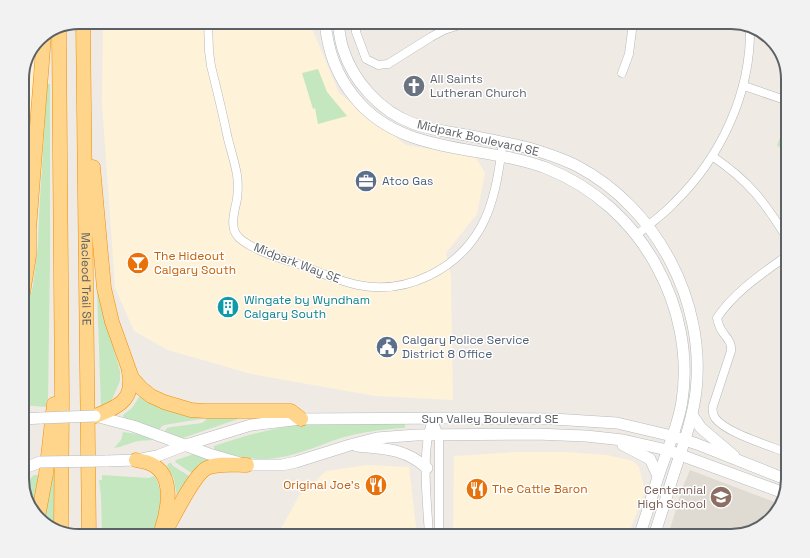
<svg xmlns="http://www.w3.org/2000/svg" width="810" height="558" viewBox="0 0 810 558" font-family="'Space Grotesk',sans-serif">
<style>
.commercial{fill:#fef2d9}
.education{fill:#dfdad2}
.green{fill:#c4e7c0}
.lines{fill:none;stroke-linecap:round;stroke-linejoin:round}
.street-casing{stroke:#b4b7bb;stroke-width:9}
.secondary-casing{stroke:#b5babe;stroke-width:12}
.highway-casing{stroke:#f28d00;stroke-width:15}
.street{stroke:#fff;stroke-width:8}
.secondary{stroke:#fff;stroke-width:11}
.highway{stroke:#fed58b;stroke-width:14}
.secondary-bridge-casing{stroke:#b5babe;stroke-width:12;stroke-linecap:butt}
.secondary-bridge{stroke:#fff;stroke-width:11}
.labels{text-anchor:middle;stroke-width:3;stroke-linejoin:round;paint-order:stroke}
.worship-label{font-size:12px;fill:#5b616d;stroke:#fff;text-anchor:start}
.street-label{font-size:12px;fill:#5c6165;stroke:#fff}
.service-label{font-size:12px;fill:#4e5e75;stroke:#fff;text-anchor:start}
.food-label{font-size:12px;fill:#c56008;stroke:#fff;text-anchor:start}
.culture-label{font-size:12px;fill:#0d838f;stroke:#fff;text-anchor:start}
.education-label{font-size:12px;fill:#785e54;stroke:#fff;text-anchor:end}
.rim{fill:none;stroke:#5c6165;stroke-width:2}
</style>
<rect width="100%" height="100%" fill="#efebe4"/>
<g class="commercial">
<path d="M103 22H313V31L339 93 406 145 475 156 485 173 477 214 446 253 451 276 453 400 375 396 251 374 168 350 134 331 115 288 102 103Z"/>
<path d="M48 35 49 178 22 168V76L39 39Z"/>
<path d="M516 452H565L607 455 633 461 639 467 645 491 628 536H453L454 456Z"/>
<path d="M367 465 409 467 417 536H277L299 496 326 471Z"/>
</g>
<path class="education" d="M690 470 780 504 778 511 756 530 731 536H668L682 489Z"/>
<g class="green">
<path d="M318 69 327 92 347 116 318 124 315 108 313 109 302 73Z"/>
<path d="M47 84H50V259L48 400 46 407 22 405V326L33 286 38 245 39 215Z"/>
<path d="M788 118V156L777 145Z"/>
<path d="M97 292H98L120 371V381L110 404 101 407Z"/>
<path d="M143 396 203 418 201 419 164 425 158 430 124 419 123 415 132 408 139 397Z"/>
<path d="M237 415 238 419 183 438 166 433 165 431 167 428 171 427 202 423 206 420 207 416Z"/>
<path d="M310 423 405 424V428C383 429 362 432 341 438 316 446 295 457 268 459 249 460 232 455 214 450V446C246 435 277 427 310 423Z"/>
<path d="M123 432 137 434 155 439C150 441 145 440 139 441 131 442 123 447 114 448L121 440Z"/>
<path d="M194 454 207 458V462L193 474 175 462 176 460Z"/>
<path d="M169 463H171L173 466 191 477 177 497 174 479 167 466Z"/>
<path d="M34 475H41L33 511 30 507 23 485Z"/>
<path d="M50 475H58V529L47 526 41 519Z"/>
<path d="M102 475 149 478 154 476C166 492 161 519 151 536H102L101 496 99 480H102Z"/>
</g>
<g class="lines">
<g class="street-casing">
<g id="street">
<path d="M208 22 209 51 211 66C217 90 223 115 228 139 231 151 235 163 237 175 238 182 238 191 237 199 235 210 230 224 236 234 244 248 286 260 301 265 320 273 338 281 358 285 406 295 457 270 481 227 495 202 499 170 503 142"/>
<path d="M356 22V32L366 59 378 65 388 64 431 37 444 30 469 22"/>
<path d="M622 73 629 54 633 22"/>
<path d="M744 86 788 101"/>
<path d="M712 156C749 181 765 202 788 240"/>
<path d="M637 235C649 224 663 215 674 203 721 157 751 93 750 28"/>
<path d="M788 255C763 273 734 292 717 318 718 322 719 327 722 331 726 338 732 341 731 351L713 406C712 410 712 413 715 418 726 433 770 446 788 453"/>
<path d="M432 418 439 435V536"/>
<path d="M429 536C427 497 421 456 432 418"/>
</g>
</g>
<g class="secondary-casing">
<g id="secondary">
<path d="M325 22C328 51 336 75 355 98 402 156 482 144 546 168 594 187 633 222 657 267 679 307 689 355 682 401 679 422 670 443 663 463 654 487 648 512 639 536"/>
<path d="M338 22C339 31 340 40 343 49 353 81 380 111 412 123 427 129 444 131 460 134 483 138 506 143 529 148 545 153 562 158 577 166 657 208 706 302 696 391 693 416 685 440 677 464 669 488 662 512 654 536"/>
<path d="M692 415 701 428 734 456"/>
<path d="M95 416 133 426 209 454 247 465H282L296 462 350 445 377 438 416 435 536 434 586 436 623 440 667 450 784 493"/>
<path d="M22 419 41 418"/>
<path d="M623 445 650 459 658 476"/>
<path d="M357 446C385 449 404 448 427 468"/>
<path d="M106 461 136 460 157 456 186 445 251 425 301 419 453 418 553 419 617 423 672 436 697 444 788 480"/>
<path d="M22 469 40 462"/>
</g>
</g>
<g class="highway-casing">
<g id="highway">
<path id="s1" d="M83 22 89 536"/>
<path d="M59 30 62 399 61 531"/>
<path d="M93 167 104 288 112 322 132 378 141 388 151 396 164 402 191 410 205 411H291L301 419"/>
<path d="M22 299 29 256V229L44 36"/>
<path d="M95 416C118 407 135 400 129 372"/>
<path d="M136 460C141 461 147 462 151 464 175 475 168 509 162 528"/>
<path d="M38 517 46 474 54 404"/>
<path d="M163 536C171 522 194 474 207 468 218 463 234 465 247 465"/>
</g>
</g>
<use href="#street" class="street"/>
<use href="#secondary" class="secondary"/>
<use href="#highway" class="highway"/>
<g class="secondary-bridge-casing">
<g id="secondary-bridge">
<path d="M41 418 95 416"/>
<path d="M40 462 106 461"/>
</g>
</g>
<use href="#secondary-bridge" class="secondary-bridge"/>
</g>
<defs>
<g id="church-disc" transform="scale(1.15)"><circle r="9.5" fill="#6b7280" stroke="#fff"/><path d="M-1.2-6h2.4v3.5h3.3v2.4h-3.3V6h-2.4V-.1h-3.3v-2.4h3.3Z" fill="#fff"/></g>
<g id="office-disc" transform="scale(1.15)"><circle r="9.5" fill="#5c6f8a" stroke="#fff"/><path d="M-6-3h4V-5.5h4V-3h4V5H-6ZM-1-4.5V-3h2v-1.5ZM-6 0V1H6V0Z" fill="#fff"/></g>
<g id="bar-disc" transform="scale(1.15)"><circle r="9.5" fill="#e8710a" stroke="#fff"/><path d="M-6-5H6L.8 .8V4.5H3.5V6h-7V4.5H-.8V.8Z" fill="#fff"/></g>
<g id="building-disc" transform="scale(1.15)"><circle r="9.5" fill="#0f9aa8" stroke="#fff"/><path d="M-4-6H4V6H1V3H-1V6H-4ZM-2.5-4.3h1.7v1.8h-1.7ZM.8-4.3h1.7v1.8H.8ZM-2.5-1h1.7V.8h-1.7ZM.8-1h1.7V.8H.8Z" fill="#fff"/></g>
<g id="civic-disc" transform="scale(1.15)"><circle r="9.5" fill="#5c6f8a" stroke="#fff"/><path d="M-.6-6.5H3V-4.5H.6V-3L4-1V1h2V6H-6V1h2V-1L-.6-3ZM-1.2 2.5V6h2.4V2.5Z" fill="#fff"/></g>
<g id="restaurant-disc" transform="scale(1.15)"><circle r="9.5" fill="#e8710a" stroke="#fff"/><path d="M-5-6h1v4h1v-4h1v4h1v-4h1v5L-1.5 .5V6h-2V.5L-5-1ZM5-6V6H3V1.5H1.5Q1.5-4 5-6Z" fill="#fff"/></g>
<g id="school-disc" transform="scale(1.15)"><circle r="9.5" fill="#8d6e63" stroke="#fff"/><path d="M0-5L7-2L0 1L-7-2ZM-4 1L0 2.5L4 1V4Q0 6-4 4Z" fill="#fff"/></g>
</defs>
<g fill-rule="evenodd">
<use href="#church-disc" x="414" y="86"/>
<use href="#office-disc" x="366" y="181"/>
<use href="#bar-disc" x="138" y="263"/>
<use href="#building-disc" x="228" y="307"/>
<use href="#civic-disc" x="387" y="347"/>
<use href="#restaurant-disc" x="376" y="485"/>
<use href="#restaurant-disc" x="477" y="489"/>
<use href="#school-disc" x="721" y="497"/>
</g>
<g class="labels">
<g class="worship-label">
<text x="430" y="83">All Saints<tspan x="430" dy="14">Lutheran Church</tspan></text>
</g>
<g class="street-label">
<text transform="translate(478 138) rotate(13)" y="4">Midpark Boulevard SE</text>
<text transform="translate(297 263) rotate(21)" y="4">Midpark Way SE</text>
<text dy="4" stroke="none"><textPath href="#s1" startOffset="257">Macleod Trail SE</textPath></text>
<text x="490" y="423">Sun Valley Boulevard SE</text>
</g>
<g class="service-label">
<text x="382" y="185">Atco Gas</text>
<text x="402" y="344">Calgary Police Service<tspan x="402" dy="14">District 8 Office</tspan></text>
</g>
<g class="food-label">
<text x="154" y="260">The Hideout<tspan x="154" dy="14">Calgary South</tspan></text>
<text x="360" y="489" text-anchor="end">Original Joe's</text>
<text x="492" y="493">The Cattle Baron</text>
</g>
<g class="culture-label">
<text x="244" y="304">Wingate by Wyndham<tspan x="244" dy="14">Calgary South</tspan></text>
</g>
<g class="education-label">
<text x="706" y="494">Centennial<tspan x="706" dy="14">High School</tspan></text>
</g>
</g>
<path d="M0 0H810V558H0ZM79 29H731A50 50 0 0 1 781 79V479A50 50 0 0 1 731 529H79A50 50 0 0 1 29 479V79A50 50 0 0 1 79 29Z" fill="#f2f2f3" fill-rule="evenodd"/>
<path class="rim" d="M79 29H731A50 50 0 0 1 781 79V479A50 50 0 0 1 731 529H79A50 50 0 0 1 29 479V79A50 50 0 0 1 79 29Z"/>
</svg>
